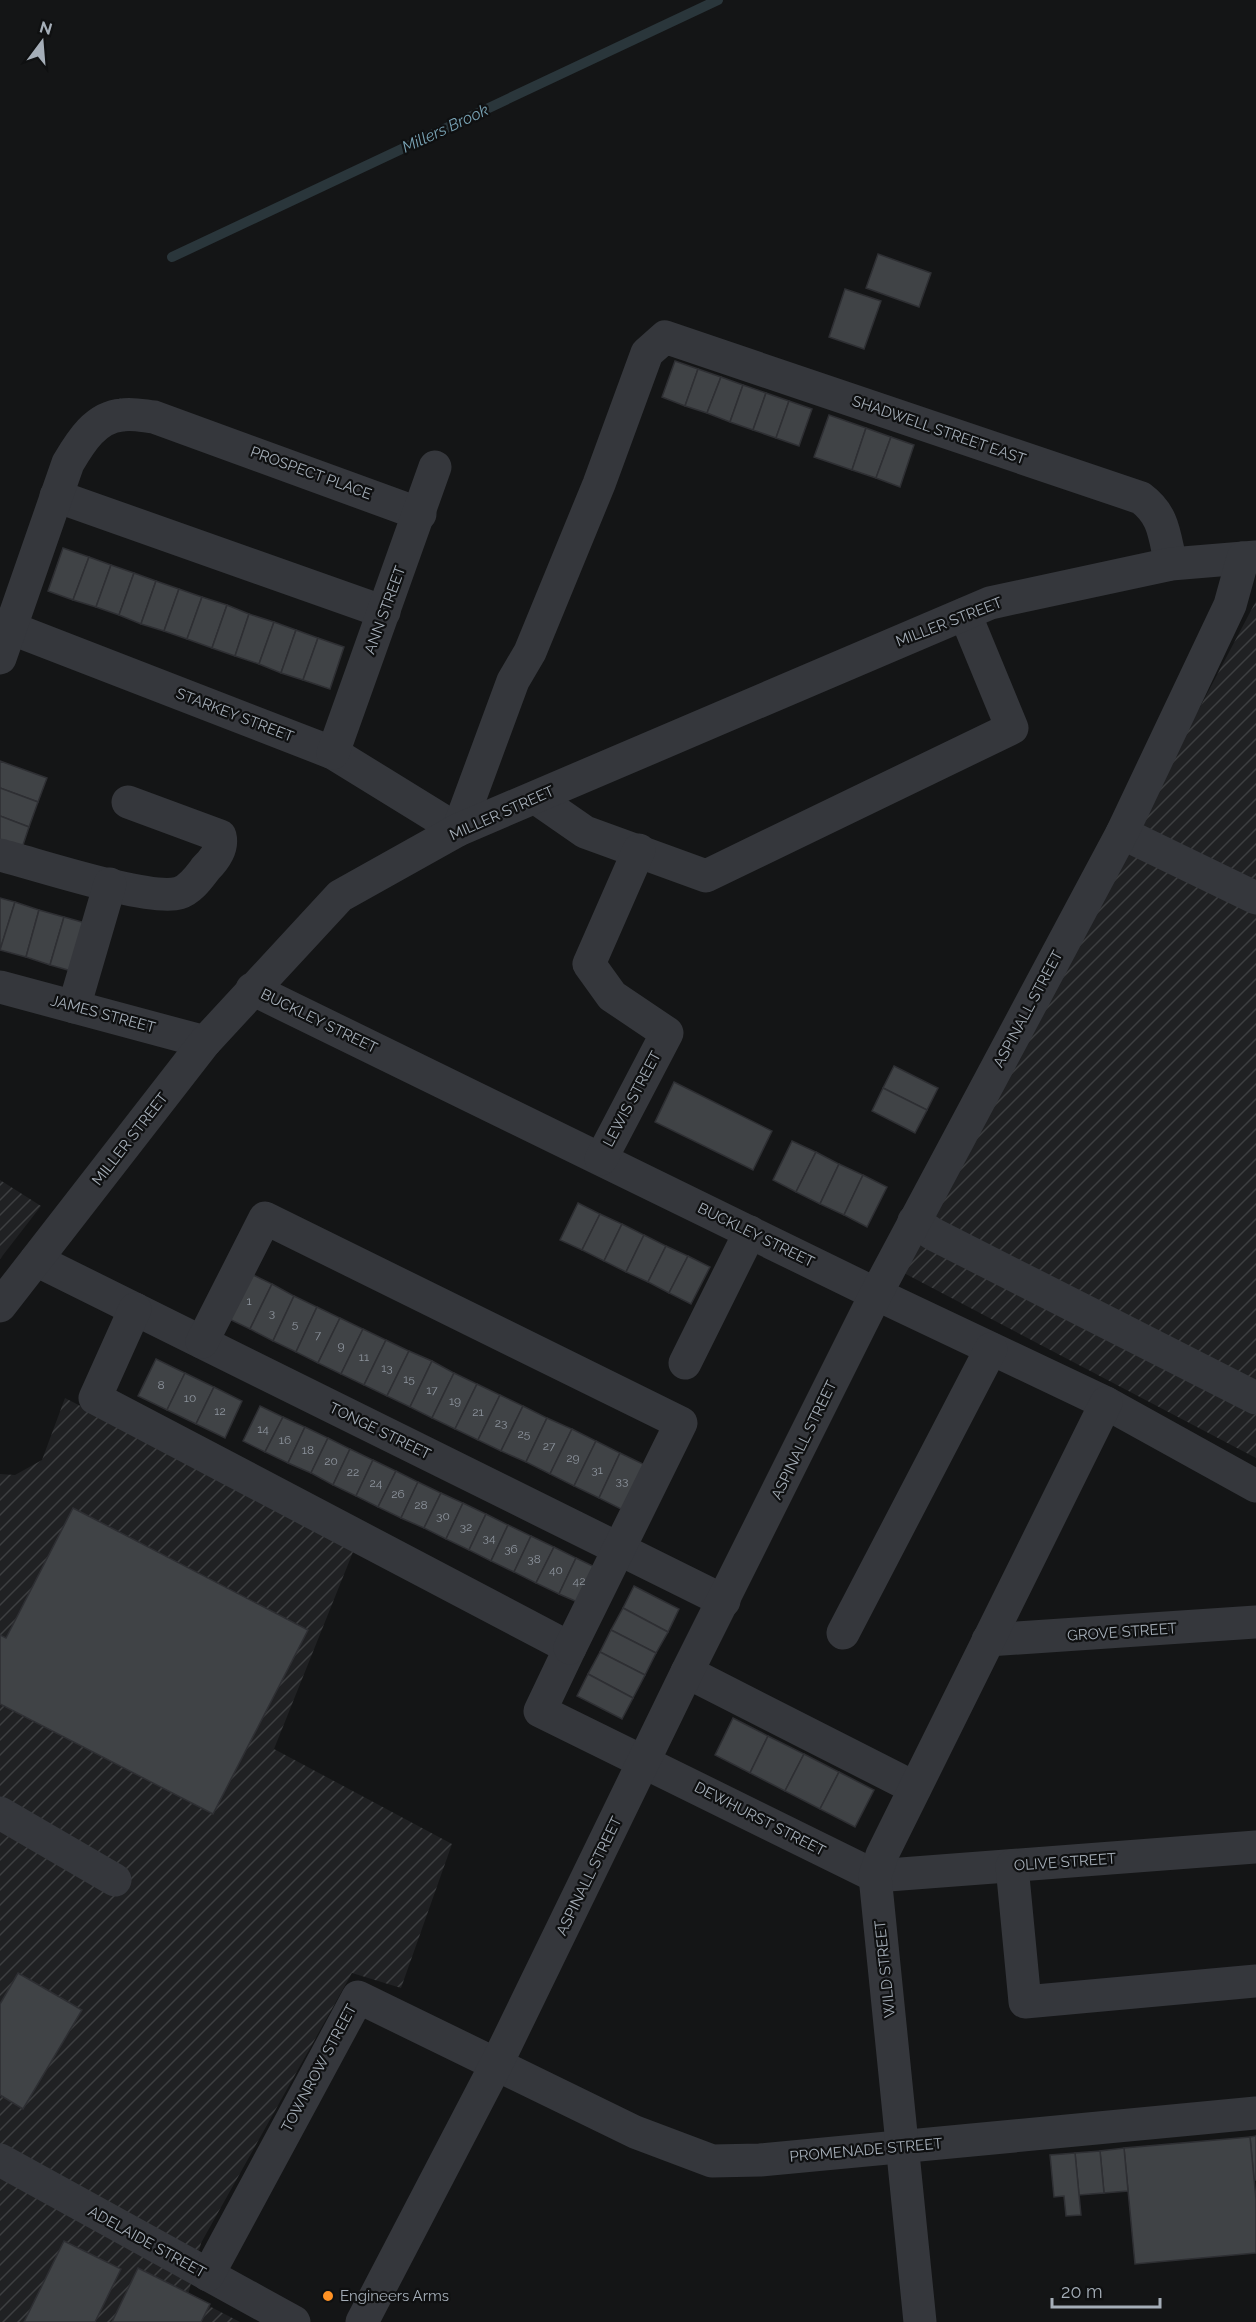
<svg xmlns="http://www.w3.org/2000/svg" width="1256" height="2322" viewBox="0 0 1256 2322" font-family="Raleway,sans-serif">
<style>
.industrial{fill:url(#industrial-furrows)}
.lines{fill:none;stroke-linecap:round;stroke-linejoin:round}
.stream{stroke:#2a363b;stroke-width:10}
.building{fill:#404346;stroke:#2e2f33;stroke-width:1.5}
.minor{stroke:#35373c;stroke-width:33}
.poi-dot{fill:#ff9224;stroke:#0f1011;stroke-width:2}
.labels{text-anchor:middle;stroke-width:4.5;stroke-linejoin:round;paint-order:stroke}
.number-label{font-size:12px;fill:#8c939c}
.street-label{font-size:15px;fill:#a5aeb8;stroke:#0f1011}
.poi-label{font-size:15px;fill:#a5aeb8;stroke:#0f1011;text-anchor:start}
.water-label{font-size:16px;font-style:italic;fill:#79a3b5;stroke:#0f1011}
</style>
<defs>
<pattern id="industrial-furrows" width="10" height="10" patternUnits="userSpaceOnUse" patternTransform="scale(1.5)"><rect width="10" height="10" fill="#202123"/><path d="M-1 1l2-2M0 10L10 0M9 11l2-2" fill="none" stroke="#3d3f41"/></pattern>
</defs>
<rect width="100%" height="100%" fill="#141516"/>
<g class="industrial">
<path d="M1256 601V1458L902 1272Z"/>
<path d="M0 1180 41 1206 0 1259Z"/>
<path d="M65 1398 355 1547 274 1749 452 1844 401 1988 352 1973 201 2243 188 2295 240 2322H0V1474L15 1475 42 1460Z"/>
</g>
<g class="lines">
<path class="stream" d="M172 257 718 0"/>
</g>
<g class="building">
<path d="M878 254 931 273 919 307 866 288Z"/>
<path d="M845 289 881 301 864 349 829 337Z"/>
<path d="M675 361 698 369 685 406 662 397Z"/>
<path d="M698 369 721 377 707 413 685 406Z"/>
<path d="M721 377 743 385 730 422 707 413Z"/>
<path d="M743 385 766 393 753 430 730 422Z"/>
<path d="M766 393 789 401 776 438 753 430Z"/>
<path d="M789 401 812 409 799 446 776 438Z"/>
<path d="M829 415 866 428 852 470 814 457Z"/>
<path d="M866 428 891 437 876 478 852 470Z"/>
<path d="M891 437 914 445 900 487 876 478Z"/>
<path d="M63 548 89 557 73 600 48 591Z"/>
<path d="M89 557 111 565 96 607 73 600Z"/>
<path d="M111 565 134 573 119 615 96 607Z"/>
<path d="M134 573 156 581 141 624 119 615Z"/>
<path d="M156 581 179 589 164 631 141 624Z"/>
<path d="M179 589 202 597 187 639 164 631Z"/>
<path d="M202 597 227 605 212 648 187 639Z"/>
<path d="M227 605 249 614 235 656 212 648Z"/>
<path d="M249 614 274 622 259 664 235 656Z"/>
<path d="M274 622 296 630 281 673 259 664Z"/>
<path d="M296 630 318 638 303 680 281 673Z"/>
<path d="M318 638 344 647 330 689 303 680Z"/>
<path d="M0 761 47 778 38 802 0 788Z"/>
<path d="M0 788 38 802 29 827 0 816Z"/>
<path d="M0 816 29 827 21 851 0 844Z"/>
<path d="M0 898 15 902 0 950Z"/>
<path d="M15 902 39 910 26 957 0 950Z"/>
<path d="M39 910 64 917 50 965 26 957Z"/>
<path d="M64 917 89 924 75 972 50 965Z"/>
<path d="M894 1066 938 1088 927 1110 883 1088Z"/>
<path d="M674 1082 772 1131 753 1170 655 1122Z"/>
<path d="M883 1088 927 1110 915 1133 872 1111Z"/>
<path d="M792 1141 816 1152 796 1192 773 1180Z"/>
<path d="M816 1152 839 1164 820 1204 796 1192Z"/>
<path d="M839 1164 863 1175 844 1215 820 1204Z"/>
<path d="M863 1175 887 1187 867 1227 844 1215Z"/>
<path d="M578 1203 600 1214 582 1250 560 1240Z"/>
<path d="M600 1214 622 1224 604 1261 582 1250Z"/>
<path d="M622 1224 644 1235 626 1272 604 1261Z"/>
<path d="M644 1235 666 1246 648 1282 626 1272Z"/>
<path d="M666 1246 688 1256 669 1293 648 1282Z"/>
<path d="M688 1256 710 1267 691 1304 669 1293Z"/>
<path d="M249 1273 272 1284 250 1329 227 1318Z"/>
<path d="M272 1284 294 1296 273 1341 250 1329Z"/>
<path d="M294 1296 317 1307 296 1352 273 1341Z"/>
<path d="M317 1307 340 1318 318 1363 296 1352Z"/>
<path d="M340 1318 363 1329 341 1374 318 1363Z"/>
<path d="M363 1329 386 1340 364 1385 341 1374Z"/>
<path d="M386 1340 409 1351 387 1396 364 1385Z"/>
<path d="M409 1351 432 1361 410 1407 387 1396Z"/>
<path d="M156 1359 185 1373 167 1410 138 1396Z"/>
<path d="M432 1361 454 1373 432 1418 410 1407Z"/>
<path d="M185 1373 214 1387 196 1424 167 1410Z"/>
<path d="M454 1373 477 1384 455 1429 432 1418Z"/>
<path d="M477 1384 500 1395 478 1440 455 1429Z"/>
<path d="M214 1387 242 1401 225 1438 196 1424Z"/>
<path d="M500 1395 523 1406 501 1451 478 1440Z"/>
<path d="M260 1406 283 1417 265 1452 243 1441Z"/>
<path d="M523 1406 547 1418 526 1462 501 1451Z"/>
<path d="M283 1417 305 1427 288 1463 265 1452Z"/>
<path d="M547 1418 572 1429 550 1474 526 1462Z"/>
<path d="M305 1427 328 1438 311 1473 288 1463Z"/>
<path d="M572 1429 596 1441 574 1486 550 1474Z"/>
<path d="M328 1438 350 1449 333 1485 311 1473Z"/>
<path d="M596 1441 620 1453 599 1498 574 1486Z"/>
<path d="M350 1449 373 1460 356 1496 333 1485Z"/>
<path d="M620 1453 645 1465 623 1510 599 1498Z"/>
<path d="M373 1460 396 1471 378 1507 356 1496Z"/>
<path d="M396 1471 418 1482 401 1518 378 1507Z"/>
<path d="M418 1482 441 1493 424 1528 401 1518Z"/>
<path d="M441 1493 463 1503 446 1539 424 1528Z"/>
<path d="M463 1503 486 1514 469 1550 446 1539Z"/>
<path d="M73 1508 308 1630 213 1814 0 1704V1635L6 1638Z"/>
<path d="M486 1514 508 1525 491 1561 469 1550Z"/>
<path d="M508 1525 531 1536 514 1572 491 1561Z"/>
<path d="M531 1536 554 1547 536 1583 514 1572Z"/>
<path d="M554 1547 576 1558 559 1594 536 1583Z"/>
<path d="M576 1558 599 1569 582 1604 559 1594Z"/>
<path d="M634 1586 679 1609 668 1632 623 1608Z"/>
<path d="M623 1608 668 1632 656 1653 611 1630Z"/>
<path d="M611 1630 656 1653 645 1675 600 1652Z"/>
<path d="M600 1652 645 1675 633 1698 588 1674Z"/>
<path d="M588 1674 633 1698 622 1719 577 1696Z"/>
<path d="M733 1718 768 1736 750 1773 715 1755Z"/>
<path d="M768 1736 804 1754 785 1791 750 1773Z"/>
<path d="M804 1754 839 1772 820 1809 785 1791Z"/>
<path d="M839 1772 874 1790 855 1827 820 1809Z"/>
<path d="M18 1973 82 2010 23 2109 0 2095V2004Z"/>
<path d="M1256 2136V2180H1254L1250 2137Z"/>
<path d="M1250 2137 1256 2199V2253L1135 2264 1124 2148Z"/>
<path d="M1124 2148 1128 2191 1104 2193 1100 2151Z"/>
<path d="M1100 2151 1104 2193 1079 2195 1075 2153Z"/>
<path d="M1075 2153 1081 2215 1066 2216 1064 2196 1054 2197 1050 2155Z"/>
<path d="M64 2241 121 2269 95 2322H24Z"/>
<path d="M138 2268 210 2304 201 2322H112Z"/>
</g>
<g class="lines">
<g class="minor">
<path d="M56 496 384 612"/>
<path d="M0 624 333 753 458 830"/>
<path d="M0 658 68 463C80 443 95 417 122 415 132 413 144 416 154 417L420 514"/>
<path d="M333 753 435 467"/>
<path d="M536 798 585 832 706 876 1012 728 965 614"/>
<path d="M458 830 513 681 530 652 599 484 647 353 665 337 1141 498C1165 516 1164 536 1171 564"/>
<path d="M1122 833 1256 898"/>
<path d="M0 855C36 864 150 902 179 893 191 889 199 877 206 868 214 860 223 848 220 836L128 802"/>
<path d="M0 987 205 1042"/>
<path d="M252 989 876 1294 1106 1403 1256 1486"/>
<path d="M74 1007 110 884"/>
<path d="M601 1159 667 1033 612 996 589 964 639 850"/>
<path d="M914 1221 933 1234 1256 1398"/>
<path d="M36 1260 724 1601"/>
<path d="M0 1306 205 1042 340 896 458 830 990 603 1171 564 1256 557"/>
<path d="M135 1309 95 1398 570 1648 540 1711 875 1876 1256 1847"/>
<path d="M202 1342 265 1218 681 1423 570 1648"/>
<path d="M685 1363 750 1232"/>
<path d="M843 1633 991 1349"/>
<path d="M988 1640 1256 1622"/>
<path d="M687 1672 915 1788"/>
<path d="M0 1813 115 1880"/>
<path d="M1012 1866 1025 2002 1256 1981"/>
<path d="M0 2160 294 2322"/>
<path d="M208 2275 358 1997 635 2132 712 2161 760 2160 1256 2113"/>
<path d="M362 2322 496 2065 687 1672 876 1294 1122 833 1230 605 1243 558"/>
<path d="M920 2322 875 1876 882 1855 1106 1403"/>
</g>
</g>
<circle class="poi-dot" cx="328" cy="2296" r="6"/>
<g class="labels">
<g class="number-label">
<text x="249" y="1305">1</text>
<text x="272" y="1317">3</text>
<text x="295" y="1328">5</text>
<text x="318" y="1339">7</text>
<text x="341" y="1350">9</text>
<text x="364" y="1361">11</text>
<text x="387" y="1372">13</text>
<text x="409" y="1383">15</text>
<text x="161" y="1389">8</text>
<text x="432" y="1394">17</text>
<text x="190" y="1402">10</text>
<text x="455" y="1405">19</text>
<text x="220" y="1415">12</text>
<text x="478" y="1416">21</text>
<text x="501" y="1427">23</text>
<text x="263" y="1433">14</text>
<text x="524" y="1438">25</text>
<text x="285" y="1444">16</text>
<text x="549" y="1450">27</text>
<text x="308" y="1454">18</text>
<text x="573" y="1462">29</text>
<text x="331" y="1465">20</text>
<text x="597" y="1474">31</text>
<text x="353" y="1476">22</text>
<text x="622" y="1485">33</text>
<text x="376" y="1487">24</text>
<text x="398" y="1498">26</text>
<text x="421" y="1509">28</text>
<text x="443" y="1520">30</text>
<text x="466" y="1531">32</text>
<text x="489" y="1542">34</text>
<text x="511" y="1553">36</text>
<text x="534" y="1563">38</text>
<text x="556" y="1574">40</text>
<text x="579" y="1585">42</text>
</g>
<g class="street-label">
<text transform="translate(939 430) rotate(19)" y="5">SHADWELL STREET EAST</text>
<text transform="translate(311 473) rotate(20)" y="5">PROSPECT PLACE</text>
<text transform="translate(385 610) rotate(-70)" y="5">ANN STREET</text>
<text transform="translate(949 622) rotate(-21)" y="5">MILLER STREET</text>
<text transform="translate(235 715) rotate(21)" y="5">STARKEY STREET</text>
<text transform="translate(502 813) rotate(-24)" y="5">MILLER STREET</text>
<text transform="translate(1028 1009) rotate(-62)" y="5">ASPINALL STREET</text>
<text transform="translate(103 1014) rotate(15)" y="5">JAMES STREET</text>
<text transform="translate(319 1021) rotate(26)" y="5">BUCKLEY STREET</text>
<text transform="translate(632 1099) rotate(-62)" y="5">LEWIS STREET</text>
<text transform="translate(130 1139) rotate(-52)" y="5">MILLER STREET</text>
<text transform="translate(756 1235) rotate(26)" y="5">BUCKLEY STREET</text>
<text transform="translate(380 1431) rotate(26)" y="5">TONGE STREET</text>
<text transform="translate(804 1440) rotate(-64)" y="5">ASPINALL STREET</text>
<text transform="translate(1122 1632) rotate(-4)" y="5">GROVE STREET</text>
<text transform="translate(760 1819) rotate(27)" y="5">DEWHURST STREET</text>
<text transform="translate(1065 1862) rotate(-4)" y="5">OLIVE STREET</text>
<text transform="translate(589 1876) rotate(-64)" y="5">ASPINALL STREET</text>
<text transform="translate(885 1969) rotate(-96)" y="5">WILD STREET</text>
<text transform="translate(319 2068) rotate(-62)" y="5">TOWNROW STREET</text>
<text transform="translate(866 2150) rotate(-5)" y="5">PROMENADE STREET</text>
<text transform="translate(147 2242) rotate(29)" y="5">ADELAIDE STREET</text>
</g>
<g class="poi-label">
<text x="340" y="2301">Engineers Arms</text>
</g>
<g class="water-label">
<text transform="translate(445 128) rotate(-25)" y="6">Millers Brook</text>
</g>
</g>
<g transform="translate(42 42) rotate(16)" stroke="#0f1011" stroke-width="4.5" paint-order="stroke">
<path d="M0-4.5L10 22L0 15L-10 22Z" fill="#a5aeb8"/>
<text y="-9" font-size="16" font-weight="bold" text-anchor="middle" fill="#a5aeb8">N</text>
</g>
<path d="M1052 2298v9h108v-9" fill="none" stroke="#a5aeb8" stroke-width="3"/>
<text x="1061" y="2298" font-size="18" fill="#a5aeb8" stroke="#0f1011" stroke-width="4.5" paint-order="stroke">20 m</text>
</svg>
